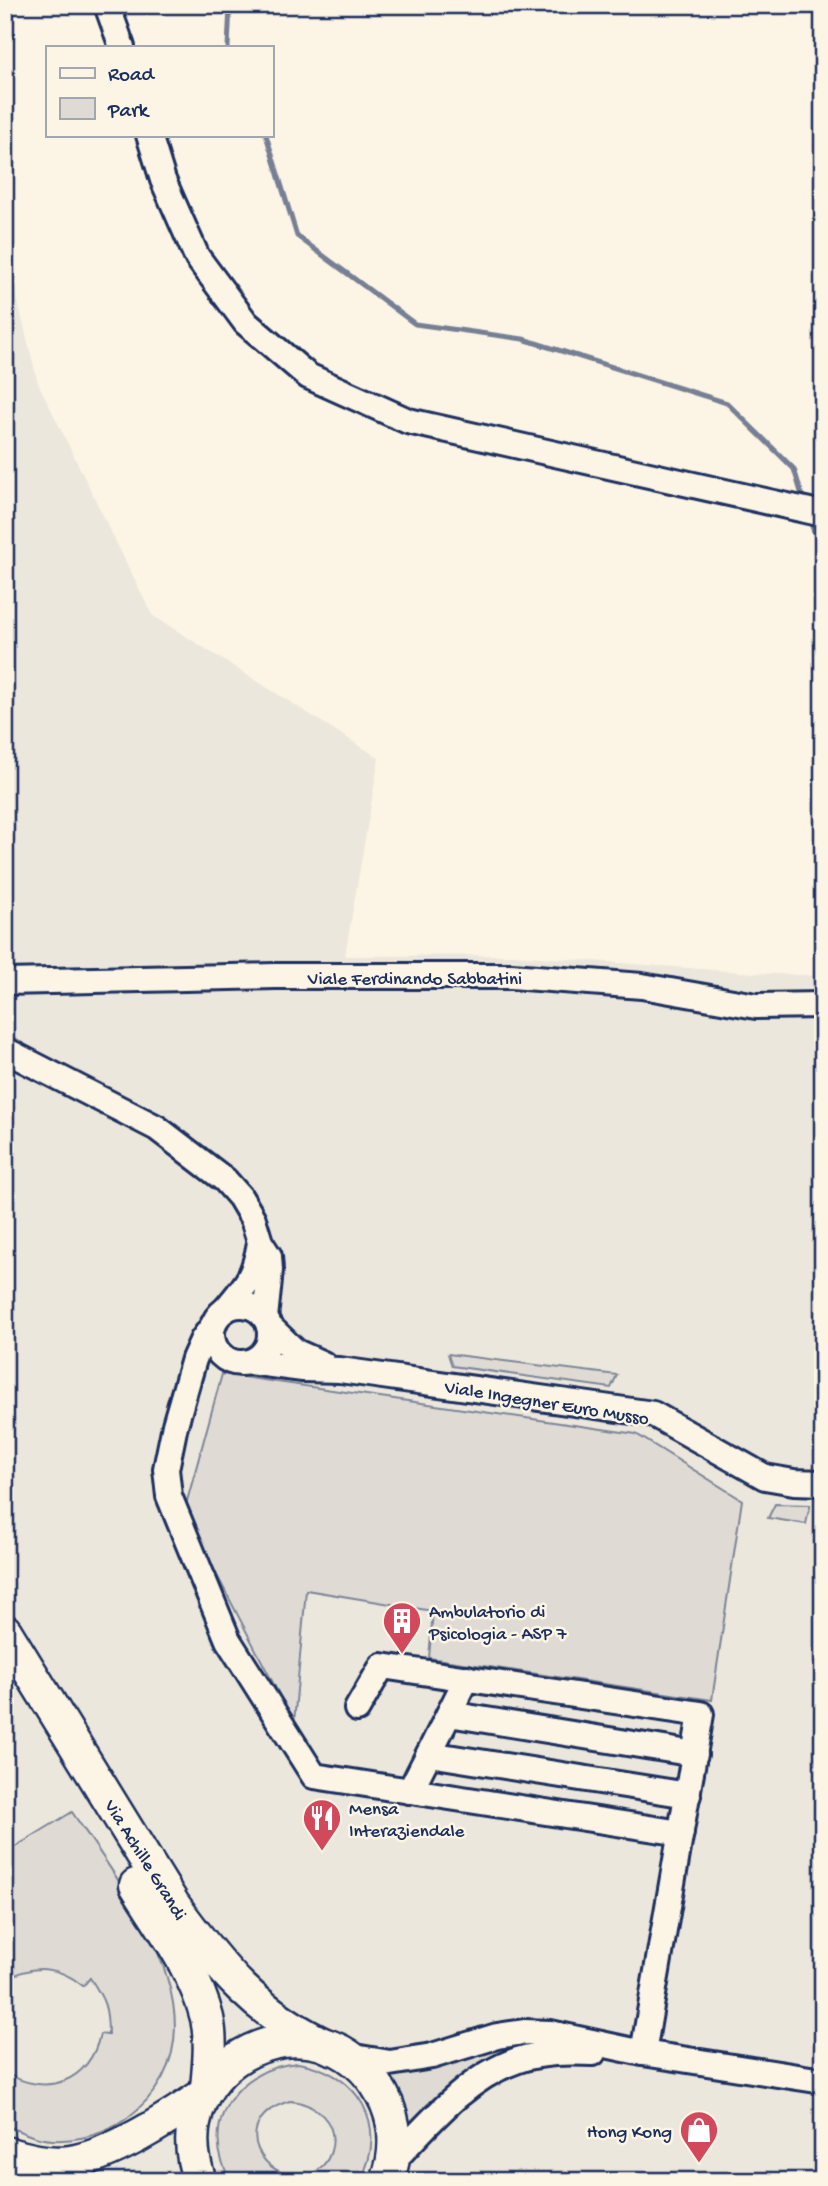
<svg xmlns="http://www.w3.org/2000/svg" width="828" height="2186" viewBox="0 0 828 2186" font-family="'Gochi Hand',sans-serif">
<style>
.built{fill:#ece7dc}
.green{fill:#dfdbd4;stroke:#7d8599;stroke-width:2;fill-rule:evenodd}
.lines{fill:none;stroke-linecap:round;stroke-linejoin:round}
.stream{stroke:#767f94;stroke-width:5}
.minor-casing{stroke:#1b2f5e;stroke-width:30}
.major-casing{stroke:#1b2f5e;stroke-width:37}
.minor{stroke:#fcf5e5;stroke-width:24}
.major{stroke:#fcf5e5;stroke-width:32}
.labels{text-anchor:middle;stroke-width:5;stroke-linejoin:round;paint-order:stroke}
.street-label{font-size:19px;fill:#1b2f5e;stroke:#fcf5e5}
.poi-label{font-size:19px;fill:#1b2f5e;stroke:#fcf5e5;text-anchor:start}
</style>
<rect width="100%" height="100%" fill="#fcf5e5"/>
<filter id="ink" filterUnits="userSpaceOnUse"><feTurbulence type="fractalNoise" baseFrequency=".0143" numOctaves="2"/><feDisplacementMap in="SourceGraphic" scale="14" xChannelSelector="R" yChannelSelector="G"/><feConvolveMatrix kernelMatrix="1 2 1 2 8 2 1 2 1" color-interpolation-filters="sRGB"/></filter>
<g filter="url(#ink)">
<path class="built" d="M5 250 38 383 152 615 379 758 345 956 513 955 756 973 823 976V2181H5Z"/>
<g class="green">
<path d="M448 1354 617 1375 611 1388 452 1366Z"/>
<path d="M222 1374 636 1434 742 1500 712 1700 429 1658 433 1611 306 1590 294 1723 184 1512Z"/>
<path d="M775 1504 810 1505 806 1524 768 1518Z"/>
<path d="M72 1812C129 1896 239 2034 126 2119 102 2137 63 2145 35 2137 25 2134 15 2129 5 2125V2072C46 2098 90 2082 100 2034L108 2035C108 2008 105 2000 90 1978L83 1986C60 1966 31 1963 5 1981V1853Z"/>
<path d="M514 2040 556 2044 412 2136C406 2111 399 2090 386 2068Z"/>
<path d="M298 2063C358 2072 390 2125 360 2181H231C197 2124 236 2068 298 2063ZM290 2101C315 2103 339 2122 331 2151 328 2162 320 2170 310 2175 263 2186 225 2120 290 2101Z"/>
</g>
<g class="lines">
<g class="stream">
<path d="M228 47 230 5"/>
<path d="M266 135 297 236 415 324 523 339 727 403 794 469 804 502"/>
<path d="M809 518 823 557"/>
</g>
<g class="minor-casing">
<g id="minor">
<path d="M107 5 122 47"/>
<path d="M149 135 163 180 197 257 246 323 308 376 408 421 823 514"/>
<path d="M5 982 275 976H511L642 986 756 1006 823 1005"/>
<path d="M5 1050 157 1128 225 1180 240 1197 253 1219 260 1242 269 1256 270 1270 265 1318"/>
<circle cx="241" cy="1334" r="29"/>
<path d="M225 1310C247 1284 254 1277 260 1243"/>
<path d="M214 1324 203 1339 194 1359 175 1425 166 1469 169 1496 228 1640 314 1776 681 1833"/>
<path d="M269 1326 296 1352 323 1364"/>
<path d="M249 1362 303 1369 340 1370 653 1414 765 1477 794 1482 823 1483"/>
<path d="M357 1709 382 1666 701 1714 643 2053"/>
<path d="M449 1714 695 1754"/>
<path d="M429 1754 688 1795"/>
<path d="M410 1791 467 1678"/>
<path d="M348 2056 390 2063 432 2056 497 2036 524 2032 550 2033 643 2053 823 2081"/>
<path d="M393 2161C429 2123 467 2077 518 2060 542 2052 568 2052 593 2053"/>
</g>
</g>
<g class="major-casing">
<g id="major">
<path d="M5 1631 173 1904C220 1969 256 2014 331 2048"/>
<path d="M136 1885C161 1926 195 1970 207 2018 212 2041 209 2066 207 2088"/>
<path d="M5 2153C26 2159 48 2165 70 2162 111 2156 168 2119 202 2096"/>
<path d="M5 2179 10 2181"/>
<path d="M200 2181C155 2060 321 1983 382 2094 397 2121 398 2152 387 2181"/>
</g>
</g>
<use href="#minor" class="minor"/>
<use href="#major" class="major"/>
</g>
</g>
<defs>
<g id="building-pin" transform="scale(2.0125)"><path d="M0 17L-7.5 6A9.5 9.5 0 1 1 7.5 6Z" fill="#d1495b" stroke="#fcf5e5"/><path d="M-4-6H4V6H1V3H-1V6H-4ZM-2.5-4.3h1.7v1.8h-1.7ZM.8-4.3h1.7v1.8H.8ZM-2.5-1h1.7V.8h-1.7ZM.8-1h1.7V.8H.8Z" fill="#fff"/></g>
<g id="restaurant-pin" transform="scale(2.0125)"><path d="M0 17L-7.5 6A9.5 9.5 0 1 1 7.5 6Z" fill="#d1495b" stroke="#fcf5e5"/><path d="M-5-6h1v4h1v-4h1v4h1v-4h1v5L-1.5 .5V6h-2V.5L-5-1ZM5-6V6H3V1.5H1.5Q1.5-4 5-6Z" fill="#fff"/></g>
<g id="shop-pin" transform="scale(2.0125)"><path d="M0 17L-7.5 6A9.5 9.5 0 1 1 7.5 6Z" fill="#d1495b" stroke="#fcf5e5"/><path d="M-5-2.5h2.3a2.7 3.5 0 0 1 5.4 0H5L5.5 6h-11ZM-1.5-2.5h3a1.5 2.3 0 0 0-3 0Z" fill="#fff"/></g>
</defs>
<g fill-rule="evenodd">
<use href="#building-pin" x="402" y="1621"/>
<use href="#restaurant-pin" x="322" y="1818"/>
<use href="#shop-pin" x="699" y="2130"/>
</g>
<g class="labels">
<g class="street-label">
<text x="415" y="984">Viale Ferdinando Sabbatini</text>
<text transform="translate(547 1401) rotate(9)" y="7">Viale Ingegner Euro Musso</text>
<text transform="translate(147 1859) rotate(58)" y="7">Via Achille Grandi</text>
</g>
<g class="poi-label">
<text x="429" y="1617">Ambulatorio di<tspan x="429" dy="22">Psicologia - ASP 7</tspan></text>
<text x="349" y="1814">Mensa<tspan x="349" dy="22">Interaziendale</tspan></text>
<text x="672" y="2137" text-anchor="end">Hong Kong</text>
</g>
</g>
<rect width="828" height="2186" fill="none" stroke="#fcf5e5" stroke-width="28"/>
<rect x="14" y="14" width="800" height="2158" fill="none" stroke="#1b2f5e" stroke-width="2.5" filter="url(#ink)"/>
<rect x="46" y="46" width="228" height="91" fill="#fcf5e5" stroke="#a2a6af" stroke-width="2"/>
<rect x="60" y="68" width="35" height="10" fill="#fcf5e5" stroke="#a2a6af" stroke-width="2"/>
<text x="108" y="80" font-size="21" fill="#1b2f5e">Road</text>
<rect x="60" y="98" width="35" height="21" fill="#dfdbd4" stroke="#a2a6af" stroke-width="2"/>
<text x="108" y="116" font-size="21" fill="#1b2f5e">Park</text>
</svg>
